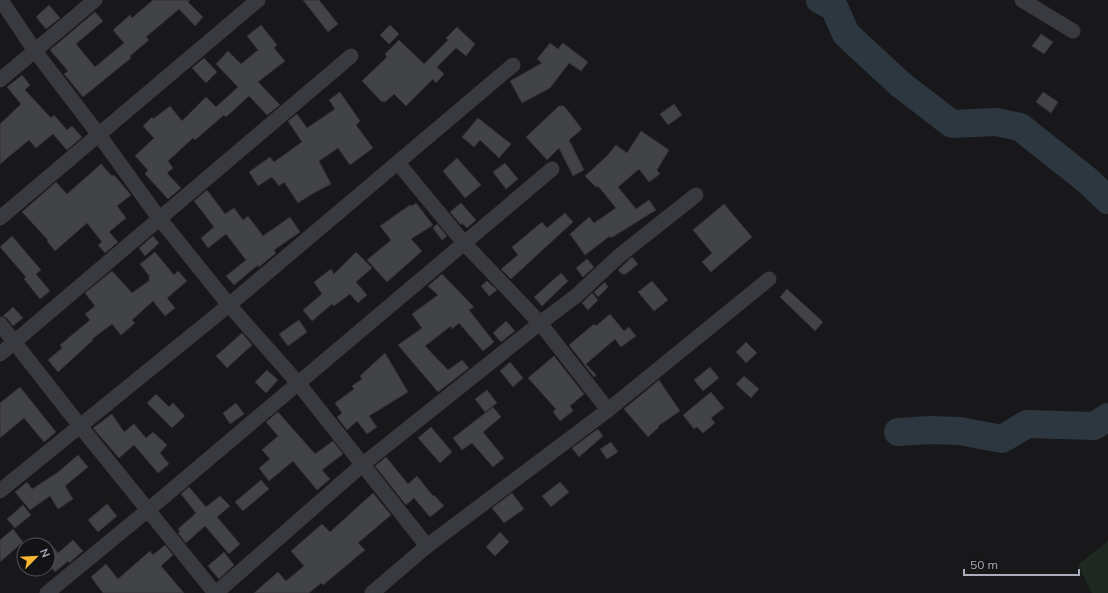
<svg xmlns="http://www.w3.org/2000/svg" width="1108" height="593" viewBox="0 0 1108 593" font-family="Mulish,sans-serif">
<style>
.green{fill:#1f2821}
.lines{fill:none;stroke-linecap:round;stroke-linejoin:round}
.river{stroke:#2d373f;stroke-width:28}
.building{fill:#424347;stroke:#323236}
.street{stroke:#393a3f;stroke-width:15}
</style>
<rect width="100%" height="100%" fill="#18181a"/>
<path class="green" d="M1108 541V593H1092L1078 565Z"/>
<g class="lines">
<g class="river">
<path d="M820 0 834 7 846 34 900 84 952 124 996 122 1020 127 1087 180 1108 200"/>
<path d="M898 432 930 430 960 431 1002 439 1027 424 1094 426 1108 417"/>
</g>
</g>
<g class="building">
<path d="M153 0H190L188 2 203 17 195 26 179 9 146 37 149 40 130 56 131 58 83 97 64 74 68 71 50 50 95 12 103 21 76 44 95 67 124 43 113 30 130 15 132 18Z"/>
<path d="M303 0H319L338 24 328 32Z"/>
<path d="M49 5 60 18 46 29 36 17Z"/>
<path d="M261 25 277 45 274 48 285 61 258 82 280 105 267 115 249 96 226 117 224 115 195 140 193 138 168 161 173 168 167 173 181 188 168 199 145 174 148 170 135 156 154 138 143 126 152 117 153 119 170 106 182 121 206 97 216 107 238 87 216 64 228 51 241 64 258 50 247 36Z"/>
<path d="M390 25 399 34 389 44 380 35Z"/>
<path d="M457 27 475 44 466 56 455 47 456 48 437 67 444 74 436 83 433 79 406 106 394 94 385 102 383 101 382 102 362 81 387 57 385 54 399 40 424 64 448 40 446 38Z"/>
<path d="M1041 34 1053 42 1044 54 1032 46Z"/>
<path d="M550 43 558 49 563 43 588 62 581 71 569 63 550 88 522 103 510 81 542 63 537 59Z"/>
<path d="M204 58 217 72 206 83 192 68Z"/>
<path d="M22 75 30 85 25 90 51 118 54 115 67 130 72 126 82 137 67 150 53 134 36 148 29 140 0 164V124L21 104 7 87Z"/>
<path d="M340 92 360 121 356 125 373 148 350 165 338 148 319 161 331 184 312 194 298 203 284 182 279 186 272 177 258 186 249 172 270 157 274 162 302 142 288 121 297 114 307 128 335 109 329 100Z"/>
<path d="M1043 92 1058 102 1051 113 1036 102Z"/>
<path d="M674 104 682 115 668 125 660 114Z"/>
<path d="M559 106H564L582 129 569 140 584 170 573 176 559 148 547 160 526 137Z"/>
<path d="M478 118 511 144 499 158 480 140 474 147 462 137Z"/>
<path d="M641 131 669 150 657 170 660 174 649 182 639 169 618 187 636 209 649 200 656 210 611 238 610 236 585 255 570 234 589 217 594 223 616 208 598 186 596 187 585 176 607 156 616 145 627 153Z"/>
<path d="M457 158 481 185 465 198 443 171Z"/>
<path d="M505 163 518 179 506 189 493 172Z"/>
<path d="M101 164 112 176 114 175 131 195 117 206 126 218 109 232 118 242 105 253 98 245 102 242 87 223 55 251 47 241 48 240 22 212 56 182 67 194Z"/>
<path d="M207 190 225 214 234 208 243 220 248 216 263 236 290 217 300 232 274 250 276 253 259 267 258 265 234 285 226 276 246 260 226 234 208 248 201 238 214 227 194 201Z"/>
<path d="M416 203 433 225 411 239 422 251 387 282 367 260 391 240 380 226 410 205 412 206Z"/>
<path d="M461 203 476 220 467 228 462 223 461 225 450 212Z"/>
<path d="M724 204 752 237 711 272 702 262 712 253 693 230Z"/>
<path d="M565 213 573 222 511 279 501 269 518 255 512 247 542 222 547 228Z"/>
<path d="M437 224 447 236 442 240 433 228Z"/>
<path d="M12 236 41 270 36 274 50 291 40 299 24 279 26 277 0 247Z"/>
<path d="M153 236 159 243 145 256 139 248Z"/>
<path d="M155 252 174 275 178 271 187 281 167 298 175 308 165 316 153 301 132 320 135 323 121 335 112 324 92 339 93 340 58 372 48 360 62 348 60 345 90 320 85 314 95 306 85 293 112 271 132 293 150 280 148 278 150 277 140 264Z"/>
<path d="M356 252 372 268 356 282 367 295 358 303 350 294 334 306 332 304 312 321 303 310 322 294 314 282 331 269 334 274Z"/>
<path d="M632 257 638 264 626 274H622L618 270Z"/>
<path d="M587 259 594 267 583 277 576 268Z"/>
<path d="M561 273 568 281 542 306 534 297Z"/>
<path d="M442 274 474 307 469 310 494 342 483 351 459 323 452 329 451 326 425 346 448 370 462 360 469 368 438 392 398 345 422 328 412 314 438 295 428 286Z"/>
<path d="M487 281 497 290 489 296 481 286Z"/>
<path d="M652 281 668 300 654 311 638 292Z"/>
<path d="M605 282 608 287 598 297 594 292Z"/>
<path d="M787 289 823 322 815 331 780 297Z"/>
<path d="M592 293 598 300 588 310 582 303Z"/>
<path d="M13 307 23 318 13 326 7 318 3 316Z"/>
<path d="M610 314 624 331 629 327 636 336 621 347 615 339 586 364 596 375 594 377 569 345 594 324 596 326Z"/>
<path d="M299 320 307 332 288 346 279 334Z"/>
<path d="M506 321 515 331 501 342 493 333Z"/>
<path d="M242 333 252 345 227 368 216 356Z"/>
<path d="M746 342 757 353 746 363 736 352Z"/>
<path d="M385 353 408 392 369 416 377 427 367 434 357 421 347 430 337 417 342 413 335 403 354 389 352 386 362 379 360 376Z"/>
<path d="M554 356 584 394 570 406 573 411 560 421 553 412 556 409 528 378Z"/>
<path d="M510 362 523 378 513 387 500 371Z"/>
<path d="M710 367 719 378 703 391 694 380Z"/>
<path d="M267 370 278 380 266 393 255 382Z"/>
<path d="M744 376 759 389 751 398 736 384Z"/>
<path d="M659 380 680 411 658 426 659 427 648 437 624 409Z"/>
<path d="M20 387 56 432 44 442 24 418 0 438V403Z"/>
<path d="M487 390 497 403 485 412 475 399Z"/>
<path d="M711 392 724 408 711 418 715 423 703 433 697 427 694 429 683 415Z"/>
<path d="M156 394 169 407 173 403 185 416 172 428 147 403Z"/>
<path d="M236 403 244 414 230 424 223 413Z"/>
<path d="M493 407 501 417 483 432 504 458 493 467 472 443 462 450 453 438Z"/>
<path d="M278 412 315 454 333 441 343 454 322 470 330 479 317 490 293 461 269 481 259 468 270 459 262 450 278 436 266 422Z"/>
<path d="M112 414 124 432 134 424 146 438 153 432 167 445 160 453 169 464 158 473 134 445 119 458 93 428Z"/>
<path d="M431 427 452 452 440 463 418 438Z"/>
<path d="M598 429 603 436 579 457 572 448Z"/>
<path d="M611 442 618 452 607 459 600 449Z"/>
<path d="M78 455 88 467 65 486 73 499 58 509 50 496 30 510 15 492 27 482 32 489 57 473Z"/>
<path d="M386 457 408 484 417 476 433 496 434 495 444 506 430 517 414 498 406 505 375 466Z"/>
<path d="M261 480 269 489 243 511 235 502Z"/>
<path d="M560 482 569 492 551 507 542 496Z"/>
<path d="M189 487 206 507 220 496 230 506 217 517 240 544 229 554 205 526 186 543 178 533 180 532 178 529 196 513 181 494Z"/>
<path d="M373 493 391 515 358 543 365 550 323 585 321 583 309 593H254L278 572 286 581 304 566 291 551 322 524 330 532Z"/>
<path d="M512 493 524 509 504 523 492 508Z"/>
<path d="M107 504 117 516 98 532 88 520Z"/>
<path d="M23 505 31 515 15 528 7 519Z"/>
<path d="M13 529 23 542 0 562V540Z"/>
<path d="M500 532 509 542 495 556 486 547Z"/>
<path d="M73 540 83 551 69 563 68 561 55 572 48 563V541L58 553Z"/>
<path d="M165 545 173 555 161 566 184 593H103L91 577 106 564 118 579 150 551 153 555Z"/>
<path d="M224 552 234 565 219 579 208 566Z"/>
</g>
<g class="lines">
<g class="street">
<path d="M1 0 35 51 99 135 159 218 229 305 298 383 427 546"/>
<path d="M1022 0 1073 31"/>
<path d="M0 80 95 0"/>
<path d="M398 163 464 243 540 323 608 410"/>
<path d="M0 218 258 0"/>
<path d="M0 324 80 426 215 593"/>
<path d="M0 354 351 56"/>
<path d="M0 491 229 305 513 65"/>
<path d="M47 593 148 510 552 169"/>
<path d="M216 593 362 465 540 323 576 296 619 256 696 195"/>
<path d="M372 593 427 546 608 410 769 279"/>
</g>
</g>
<g transform="translate(36 557) rotate(66)"><circle r="19" fill="#131315" stroke="#4f5157"/>
<path d="M0-3L7 15L0 10L-7 15Z" fill="#f8b831"/>
<text y="-6" font-size="11" font-weight="bold" text-anchor="middle" fill="#aaaeba">N</text>
</g>
<path d="M964 569v6h115v-6" fill="none" stroke="#aaaeba" stroke-width="2"/>
<text x="970" y="569" font-size="12" fill="#aaaeba" stroke="#131315" stroke-width="3" paint-order="stroke">50 m</text>
</svg>
